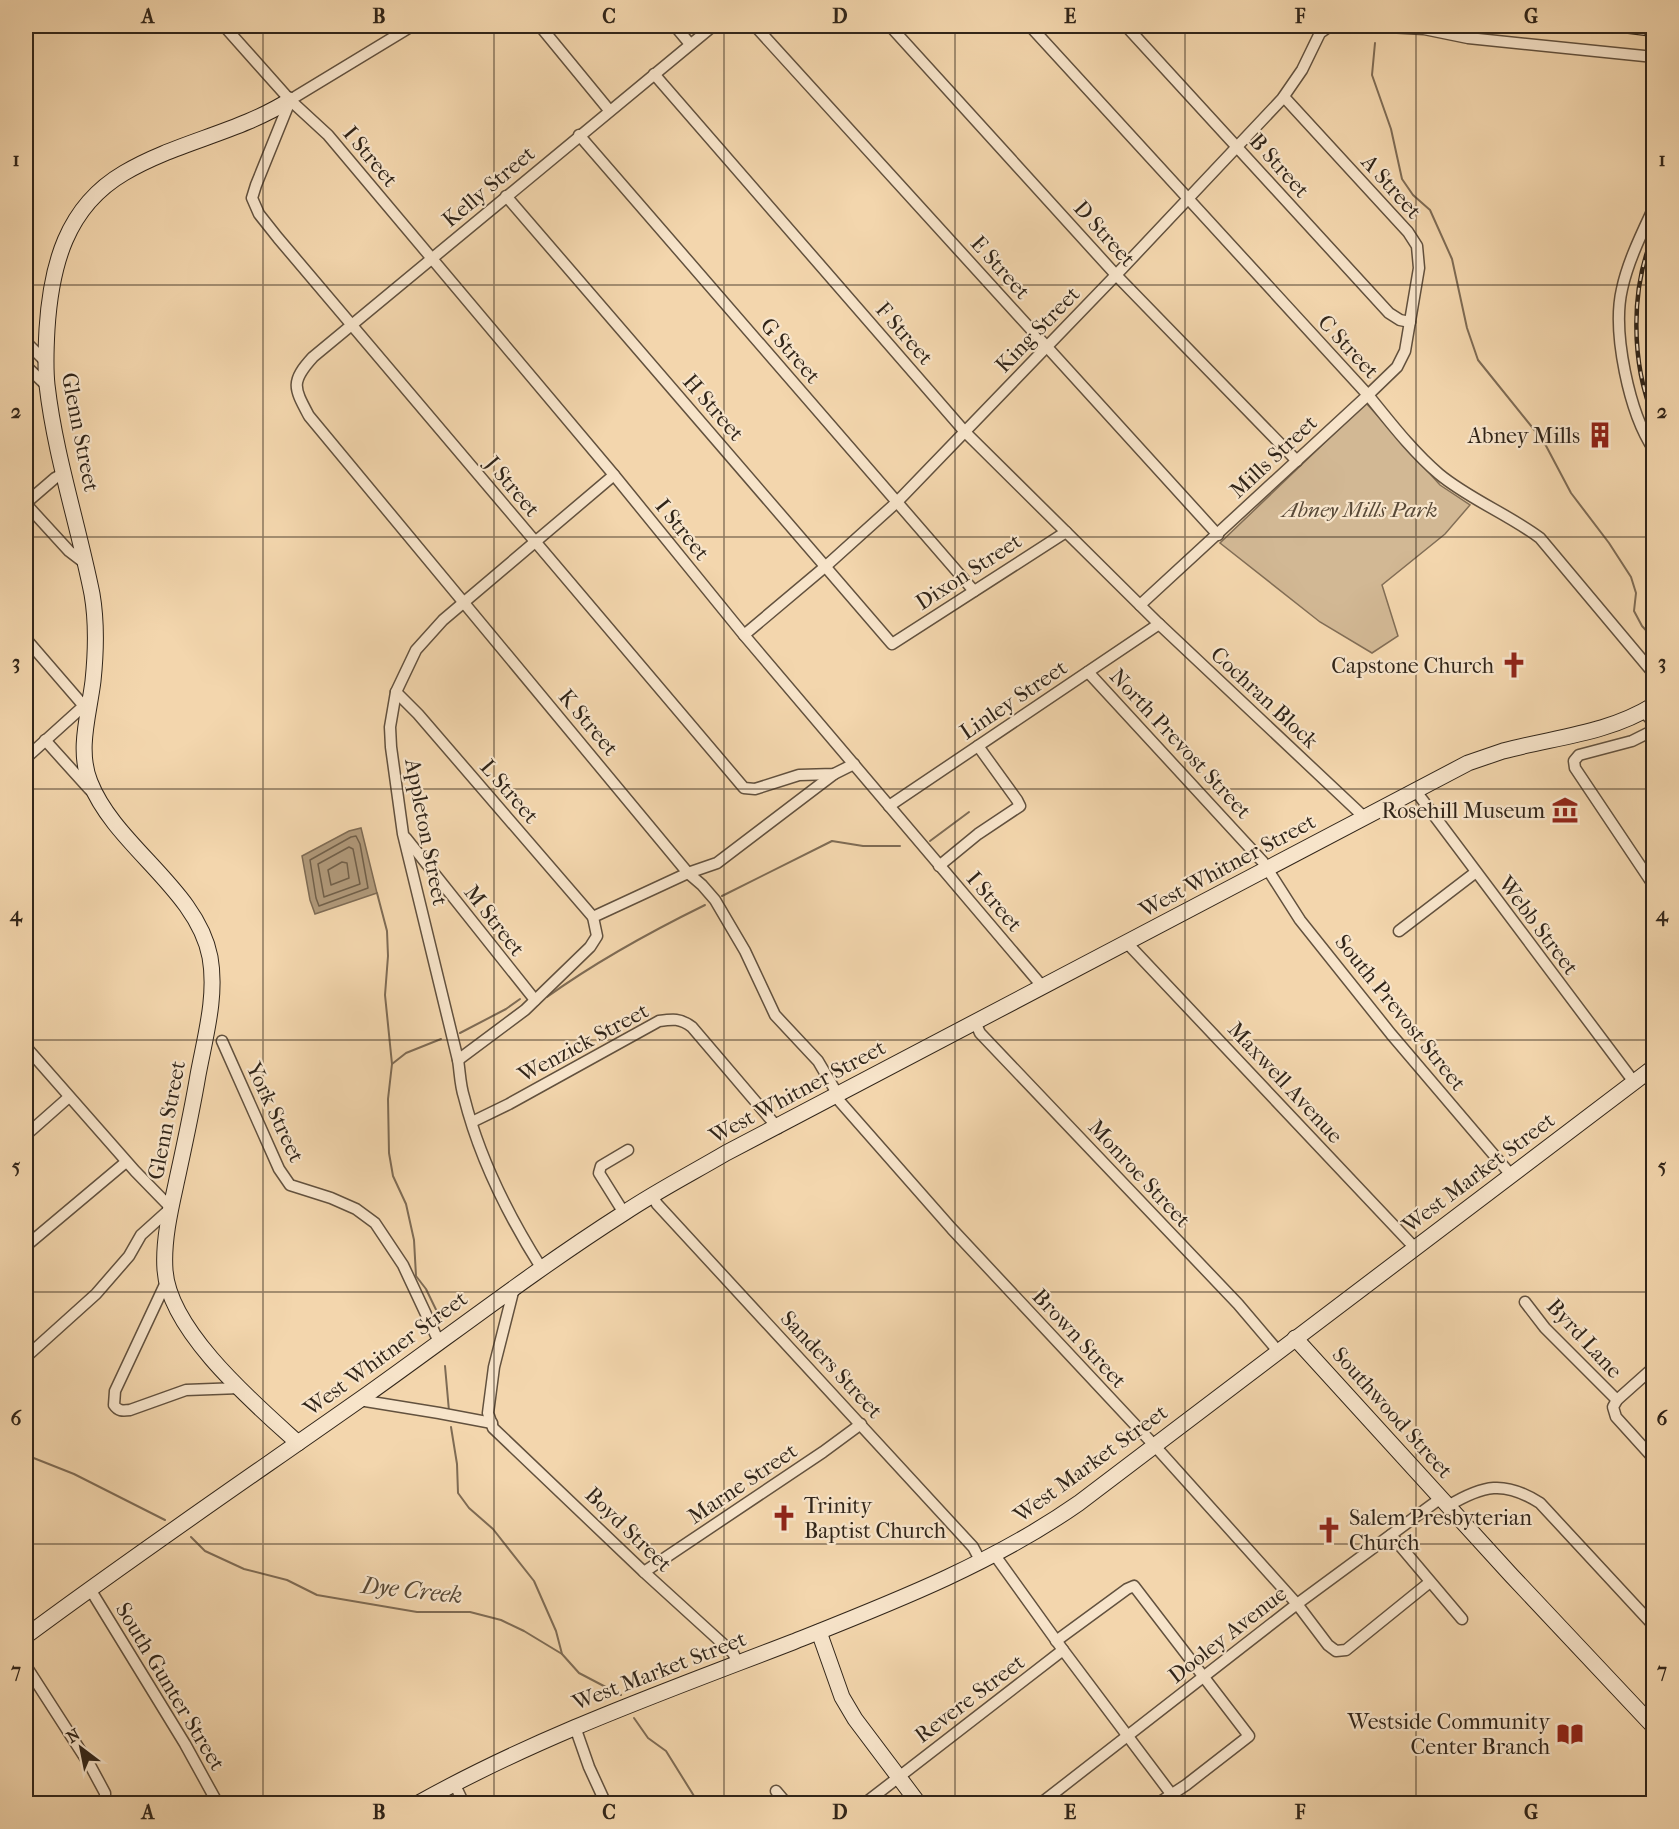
<svg xmlns="http://www.w3.org/2000/svg" width="1679" height="1829" viewBox="0 0 1679 1829" font-family="'IM FELL French Canon',serif">
<style>
.green{fill:#d2b894;stroke:#826e56;stroke-width:1.5}
.water{fill:#b19a7b;stroke:#7e6b54;stroke-width:1.5}
.lines{fill:none;stroke-linecap:round;stroke-linejoin:round}
.shore{stroke:#71604a;stroke-width:1.5}
.stream{stroke:#7e6b54;stroke-width:2}
.street-casing{stroke:#62513e;stroke-width:13}
.secondary-casing{stroke:#312519;stroke-width:17}
.street{stroke:#f7e4ca;stroke-width:10}
.secondary{stroke:#f7e4ca;stroke-width:15}
.rail-casing{stroke:#312519;stroke-width:4.5}
.rail{stroke:#f7e4ca;stroke-width:2;stroke-dasharray:7;stroke-linecap:butt}
.grid{fill:none;stroke:#312519;stroke-width:1.5;stroke-opacity:0.55}
.labels{text-anchor:middle;stroke-width:4.5;stroke-linejoin:round;paint-order:stroke}
.street-label{font-size:22px;fill:#312519;stroke:#f7e4ca}
.poi-label{font-size:22px;fill:#312519;stroke:#f7e4ca;text-anchor:end}
.park-label{font-size:22px;font-style:italic;fill:#594a38;stroke:#f7e4ca}
.water-label{font-size:24px;font-style:italic;fill:#574836;stroke:#f7e4ca}
.neatline{fill:none;stroke:#312519;stroke-width:2}
.grid-label{font-size:20px;text-anchor:middle;font-weight:bold;fill:#312519}
</style>
<rect width="100%" height="100%" fill="#f3d6ad"/>
<filter id="stains"><feTurbulence type="fractalNoise" baseFrequency=".00333" numOctaves="4"/><feColorMatrix values="0 0 0 0 .2 0 0 0 0 .09 0 0 0 0 .02 0 0 0 .5 -.17"/></filter>
<radialGradient id="worn" r=".72"><stop offset=".6" stop-color="#630" stop-opacity="0"/><stop offset="1" stop-color="#630" stop-opacity=".3"/></radialGradient>
<path class="green" d="M1366 403 1440 485 1470 505 1445 534 1382 585 1398 636 1372 653 1320 622 1220 543Z"/>
<path class="water" d="M361 828 377 893 315 914 310 900 302 856 349 831Z"/>
<g class="lines">
<g class="shore">
<path d="M356 836 360 844 368 888 319 906 316 898 310 860 351 837Z"/>
<path d="M349 847 353 849 360 884 324 897 318 864Z"/>
<path d="M342 862 347 863 349 878 331 885 328 870Z"/>
</g>
<g class="stream">
<path d="M1375 43 1372 75 1391 129 1402 179 1413 195 1430 210 1452 259 1467 328 1478 360 1544 442 1571 493 1609 543 1631 577 1636 593 1634 611 1642 626 1654 639"/>
<path d="M930 841 969 812"/>
<path d="M377 893 387 931 388 956 385 995 392 1064 388 1099 389 1153 393 1176 406 1204 414 1240 416 1276 426 1289 442 1322"/>
<path d="M722 896 832 841 863 846H900"/>
<path d="M547 997C597 961 650 932 705 905"/>
<path d="M460 1033 506 1009 520 999"/>
<path d="M392 1064 406 1053 441 1039"/>
<path d="M445 1366 449 1411"/>
<path d="M451 1427 457 1464 458 1493 469 1508 493 1529 534 1581 556 1631 562 1654"/>
<path d="M26 1455 74 1474 165 1520"/>
<path d="M191 1537 205 1551 244 1569 287 1580 317 1595 417 1612H470L501 1620 524 1631 562 1654 579 1673 621 1695"/>
<path d="M634 1718 648 1738 666 1751 699 1804"/>
</g>
<g class="street-casing">
<g id="street">
<path d="M224 26 290 100 328 135 614 475 744 635 1042 986"/>
<path d="M540 26 609 110"/>
<path d="M675 26 690 44"/>
<path d="M713 26 313 357C290 382 294 388 309 416L688 873 702 885 715 900 745 951 775 1015 818 1061 838 1095"/>
<path d="M755 26 1218 535"/>
<path d="M890 26 1116 275 1297 461"/>
<path d="M1030 26 1368 395C1390 422 1412 451 1439 474 1469 499 1508 514 1540 538L1654 674"/>
<path d="M1126 26 1389 313 1400 320 1410 322"/>
<path d="M1330 26H1345"/>
<path d="M1370 26 1424 29 1468 38 1654 57"/>
<path d="M654 74 965 432 1159 624 1364 817"/>
<path d="M290 100 412 26"/>
<path d="M290 101 256 185 252 198 259 214 278 238 744 788 755 789 799 775 834 774 854 764"/>
<path d="M579 135 974 591"/>
<path d="M506 196 892 644 1066 532"/>
<path d="M1654 207C1642 233 1628 261 1622 289 1612 332 1629 413 1654 450"/>
<path d="M26 342 46 362"/>
<path d="M26 366 47 386"/>
<path d="M26 503 55 478 64 473"/>
<path d="M26 504 69 551 86 564"/>
<path d="M1140 605 1368 395 1397 367 1405 351 1419 268 1417 246 1408 232 1284 97"/>
<path d="M744 635 826 566 897 502 1116 275 1282 99 1302 70 1320 33 1330 26"/>
<path d="M26 639 83 705"/>
<path d="M1088 672 1263 862 1300 920 1391 1034 1511 1175"/>
<path d="M396 692 418 714 593 917"/>
<path d="M1643 711 1654 723"/>
<path d="M1654 730 1632 741 1579 755 1574 761 1575 768 1654 886"/>
<path d="M45 740 90 790"/>
<path d="M26 758 88 702"/>
<path d="M1415 790 1634 1082"/>
<path d="M889 806 1159 624"/>
<path d="M406 838 535 1000"/>
<path d="M939 866 978 834 1020 806 1017 800 978 746"/>
<path d="M1399 931 1476 872"/>
<path d="M1128 944 1415 1248"/>
<path d="M975 1022 980 1033 1238 1304 1278 1351"/>
<path d="M222 1041 279 1169 290 1185 331 1198 356 1209 375 1223 403 1265 439 1342"/>
<path d="M26 1047 135 1171 171 1208 141 1235 129 1256 96 1294 26 1357"/>
<path d="M458 1060 525 1010 590 947 597 936 593 917 688 873 717 863 834 774"/>
<path d="M835 1096 952 1229 1154 1445 1297 1604 1328 1645 1336 1651 1346 1650 1430 1582"/>
<path d="M472 1122 509 1104 659 1021C673 1019 680 1018 692 1027L778 1128"/>
<path d="M26 1135 69 1097"/>
<path d="M652 1195 657 1204 973 1547 980 1560"/>
<path d="M624 1213 599 1173 601 1166 628 1150"/>
<path d="M26 1246 126 1162"/>
<path d="M542 1269C509 1217 479 1157 464 1097 460 1085 460 1072 458 1060L403 834 391 747 390 727 396 692 416 650 443 620 614 475"/>
<path d="M167 1280 115 1391 114 1405C118 1411 122 1411 130 1410L186 1390 240 1388"/>
<path d="M514 1288 494 1367 488 1413 493 1428 644 1572 733 1653 738 1663"/>
<path d="M1525 1302 1545 1328 1617 1400"/>
<path d="M1654 1367 1617 1400 1613 1407 1616 1417 1654 1459"/>
<path d="M359 1400 439 1413 492 1423"/>
<path d="M1448 1506C1483 1485 1504 1480 1540 1503L1654 1626"/>
<path d="M1391 1535 1462 1619"/>
<path d="M994 1554 1063 1650 1172 1795"/>
<path d="M644 1572 823 1452 861 1424"/>
<path d="M90 1589 185 1744 218 1804"/>
<path d="M1056 1641 1127 1589 1134 1586 1249 1736 1186 1785 1157 1804"/>
<path d="M26 1666 91 1767 105 1793V1798L98 1804"/>
<path d="M575 1727 589 1767 606 1804"/>
<path d="M454 1783 464 1804"/>
<path d="M776 1791 787 1804"/>
<path d="M864 1804 1063 1650"/>
<path d="M1040 1804 1297 1604 1441 1498"/>
</g>
</g>
<g class="secondary-casing">
<g id="secondary">
<path d="M290 100C238 133 176 142 124 173 66 207 51 266 47 329 46 347 45 366 47 385 55 455 78 524 92 594 97 623 96 652 93 681 89 714 77 750 90 782 115 846 197 889 210 957 217 996 205 1037 198 1075 192 1111 184 1147 176 1184 170 1211 163 1242 165 1270 169 1331 255 1404 298 1443"/>
<path d="M1295 1338 1511 1575 1654 1727"/>
<path d="M819 1632 842 1697 855 1719 919 1804"/>
<path d="M26 1636C135 1555 247 1479 358 1401 447 1338 533 1271 624 1213 657 1191 692 1173 726 1153L1468 763C1480 759 1491 755 1503 751 1555 737 1607 734 1654 705"/>
<path d="M417 1804C536 1737 666 1691 793 1642 891 1603 992 1564 1079 1503L1654 1067"/>
</g>
</g>
<use href="#street" class="street"/>
<use href="#secondary" class="secondary"/>
<g class="rail-casing">
<g id="rail">
<path d="M1582 26 1654 35"/>
<path d="M1654 234C1630 288 1631 364 1654 418"/>
</g>
</g>
<use href="#rail" class="rail"/>
</g>
<path class="grid" d="M263 26V1804M494 26V1804M724 26V1804M955 26V1804M1185 26V1804M1416 26V1804M26 285H1654M26 537H1654M26 789H1654M26 1040H1654M26 1292H1654M26 1544H1654"/>
<defs>
<g id="building-bare" transform="scale(2.07)"><path d="M-4-6H4V6H1V3H-1V6H-4ZM-2.5-4.3h1.7v1.8h-1.7ZM.8-4.3h1.7v1.8H.8ZM-2.5-1h1.7V.8h-1.7ZM.8-1h1.7V.8H.8Z" fill="#8f2418" stroke="#f7e4ca" stroke-width="2.5" paint-order="stroke"/></g>
<g id="church-bare" transform="scale(2.07)"><path d="M-1.2-6h2.4v3.5h3.3v2.4h-3.3V6h-2.4V-.1h-3.3v-2.4h3.3Z" fill="#8f2418" stroke="#f7e4ca" stroke-width="2.5" paint-order="stroke"/></g>
<g id="museum-bare" transform="scale(2.07)"><path d="M0-6L6-3V-2H-6V-3ZM-5-1h2V3h-2ZM-1-1h2V3h-2ZM3-1h2V3H3ZM-6 4H6V6H-6Z" fill="#8f2418" stroke="#f7e4ca" stroke-width="2.5" paint-order="stroke"/></g>
<g id="library-bare" transform="scale(2.07)"><path d="M-6-4Q-3-5.5-.7-3.5V5Q-3 3-6 4ZM6-4Q3-5.5 .7-3.5V5Q3 3 6 4Z" fill="#8f2418" stroke="#f7e4ca" stroke-width="2.5" paint-order="stroke"/></g>
</defs>
<g fill-rule="evenodd">
<use href="#building-bare" x="1600" y="435"/>
<use href="#church-bare" x="1514" y="665"/>
<use href="#museum-bare" x="1565" y="810"/>
<use href="#church-bare" x="784" y="1518"/>
<use href="#church-bare" x="1329" y="1530"/>
<use href="#library-bare" x="1570" y="1734"/>
</g>
<g class="labels">
<g class="street-label">
<text transform="translate(371 156) rotate(50)" y="8">I Street</text>
<text transform="translate(1280 165) rotate(48)" y="8">B Street</text>
<text transform="translate(488 186) rotate(-40)" y="8">Kelly Street</text>
<text transform="translate(1392 186) rotate(48)" y="8">A Street</text>
<text transform="translate(1105 233) rotate(48)" y="8">D Street</text>
<text transform="translate(1001 267) rotate(48)" y="8">E Street</text>
<text transform="translate(1037 329) rotate(-46)" y="8">King Street</text>
<text transform="translate(905 333) rotate(49)" y="8">F Street</text>
<text transform="translate(1349 346) rotate(47)" y="8">C Street</text>
<text transform="translate(791 350) rotate(49)" y="8">G Street</text>
<text transform="translate(714 407) rotate(49)" y="8">H Street</text>
<text transform="translate(81 432) rotate(79)" y="8">Glenn Street</text>
<text transform="translate(1273 456) rotate(-43)" y="8">Mills Street</text>
<text transform="translate(513 486) rotate(50)" y="8">J Street</text>
<text transform="translate(683 529) rotate(51)" y="8">I Street</text>
<text transform="translate(968 571) rotate(-33)" y="8">Dixon Street</text>
<text transform="translate(1265 697) rotate(43)" y="8">Cochran Block</text>
<text transform="translate(1013 699) rotate(-34)" y="8">Linley Street</text>
<text transform="translate(589 722) rotate(50)" y="8">K Street</text>
<text transform="translate(1181 743) rotate(47)" y="8">North Prevost Street</text>
<text transform="translate(510 791) rotate(49)" y="8">L Street</text>
<text transform="translate(427 832) rotate(79)" y="8">Appleton Street</text>
<text transform="translate(1227 865) rotate(-28)" y="8">West Whitner Street</text>
<text transform="translate(995 901) rotate(49)" y="8">I Street</text>
<text transform="translate(495 920) rotate(52)" y="8">M Street</text>
<text transform="translate(1539 925) rotate(53)" y="8">Webb Street</text>
<text transform="translate(1401 1012) rotate(51)" y="8">South Prevost Street</text>
<text transform="translate(583 1042) rotate(-28)" y="8">Wenzick Street</text>
<text transform="translate(1286 1082) rotate(47)" y="8">Maxwell Avenue</text>
<text transform="translate(797 1091) rotate(-28)" y="8">West Whitner Street</text>
<text transform="translate(276 1112) rotate(65)" y="8">York Street</text>
<text transform="translate(166 1120) rotate(-79)" y="8">Glenn Street</text>
<text transform="translate(1478 1172) rotate(-37)" y="8">West Market Street</text>
<text transform="translate(1140 1173) rotate(47)" y="8">Monroe Street</text>
<text transform="translate(1080 1338) rotate(47)" y="8">Brown Street</text>
<text transform="translate(1585 1338) rotate(47)" y="8">Byrd Lane</text>
<text transform="translate(385 1353) rotate(-36)" y="8">West Whitner Street</text>
<text transform="translate(832 1364) rotate(47)" y="8">Sanders Street</text>
<text transform="translate(1393 1412) rotate(48)" y="8">Southwood Street</text>
<text transform="translate(1090 1463) rotate(-36)" y="8">West Market Street</text>
<text transform="translate(742 1483) rotate(-34)" y="8">Marne Street</text>
<text transform="translate(629 1529) rotate(44)" y="8">Boyd Street</text>
<text transform="translate(1227 1634) rotate(-38)" y="8">Dooley Avenue</text>
<text transform="translate(659 1670) rotate(-21)" y="8">West Market Street</text>
<text transform="translate(171 1686) rotate(59)" y="8">South Gunter Street</text>
<text transform="translate(969 1698) rotate(-37)" y="8">Revere Street</text>
</g>
<g class="poi-label">
<text x="1580" y="443">Abney Mills</text>
<text x="1494" y="673">Capstone Church</text>
<text x="1545" y="818">Rosehill Museum</text>
<text x="804" y="1513" text-anchor="start">Trinity<tspan x="804" dy="25">Baptist Church</tspan></text>
<text x="1349" y="1525" text-anchor="start">Salem Presbyterian<tspan x="1349" dy="25">Church</tspan></text>
<text x="1550" y="1729">Westside Community<tspan x="1550" dy="25">Center Branch</tspan></text>
</g>
<g class="park-label">
<text x="1360" y="517">Abney Mills Park</text>
</g>
<g class="water-label">
<text transform="translate(412 1590) rotate(6)" y="8">Dye Creek</text>
</g>
</g>
<rect width="1679" height="1829" fill="none" stroke="#f3d6ad" stroke-width="66"/>
<g transform="translate(81 1748) rotate(328)" stroke="#f7e4ca" stroke-width="4.5" paint-order="stroke">
<path d="M0-4.5L10 22L0 15L-10 22Z" fill="#312519"/>
<text y="-9" font-size="16" font-weight="bold" text-anchor="middle" fill="#312519">N</text>
</g>
<rect x="33" y="33" width="1613" height="1763" class="neatline"/>
<g class="grid-label">
<text x="148" y="23">A</text>
<text x="379" y="23">B</text>
<text x="609" y="23">C</text>
<text x="840" y="23">D</text>
<text x="1070" y="23">E</text>
<text x="1300" y="23">F</text>
<text x="1531" y="23">G</text>
<text x="16" y="166">1</text>
<text x="1662" y="166">1</text>
<text x="16" y="418">2</text>
<text x="1662" y="418">2</text>
<text x="16" y="669">3</text>
<text x="1662" y="669">3</text>
<text x="16" y="921">4</text>
<text x="1662" y="921">4</text>
<text x="16" y="1173">5</text>
<text x="1662" y="1173">5</text>
<text x="16" y="1425">6</text>
<text x="1662" y="1425">6</text>
<text x="16" y="1677">7</text>
<text x="1662" y="1677">7</text>
<text x="148" y="1819">A</text>
<text x="379" y="1819">B</text>
<text x="609" y="1819">C</text>
<text x="840" y="1819">D</text>
<text x="1070" y="1819">E</text>
<text x="1300" y="1819">F</text>
<text x="1531" y="1819">G</text>
</g>
<rect width="100%" height="100%" filter="url(#stains)"/>
<rect width="100%" height="100%" fill="url(#worn)"/>
</svg>
